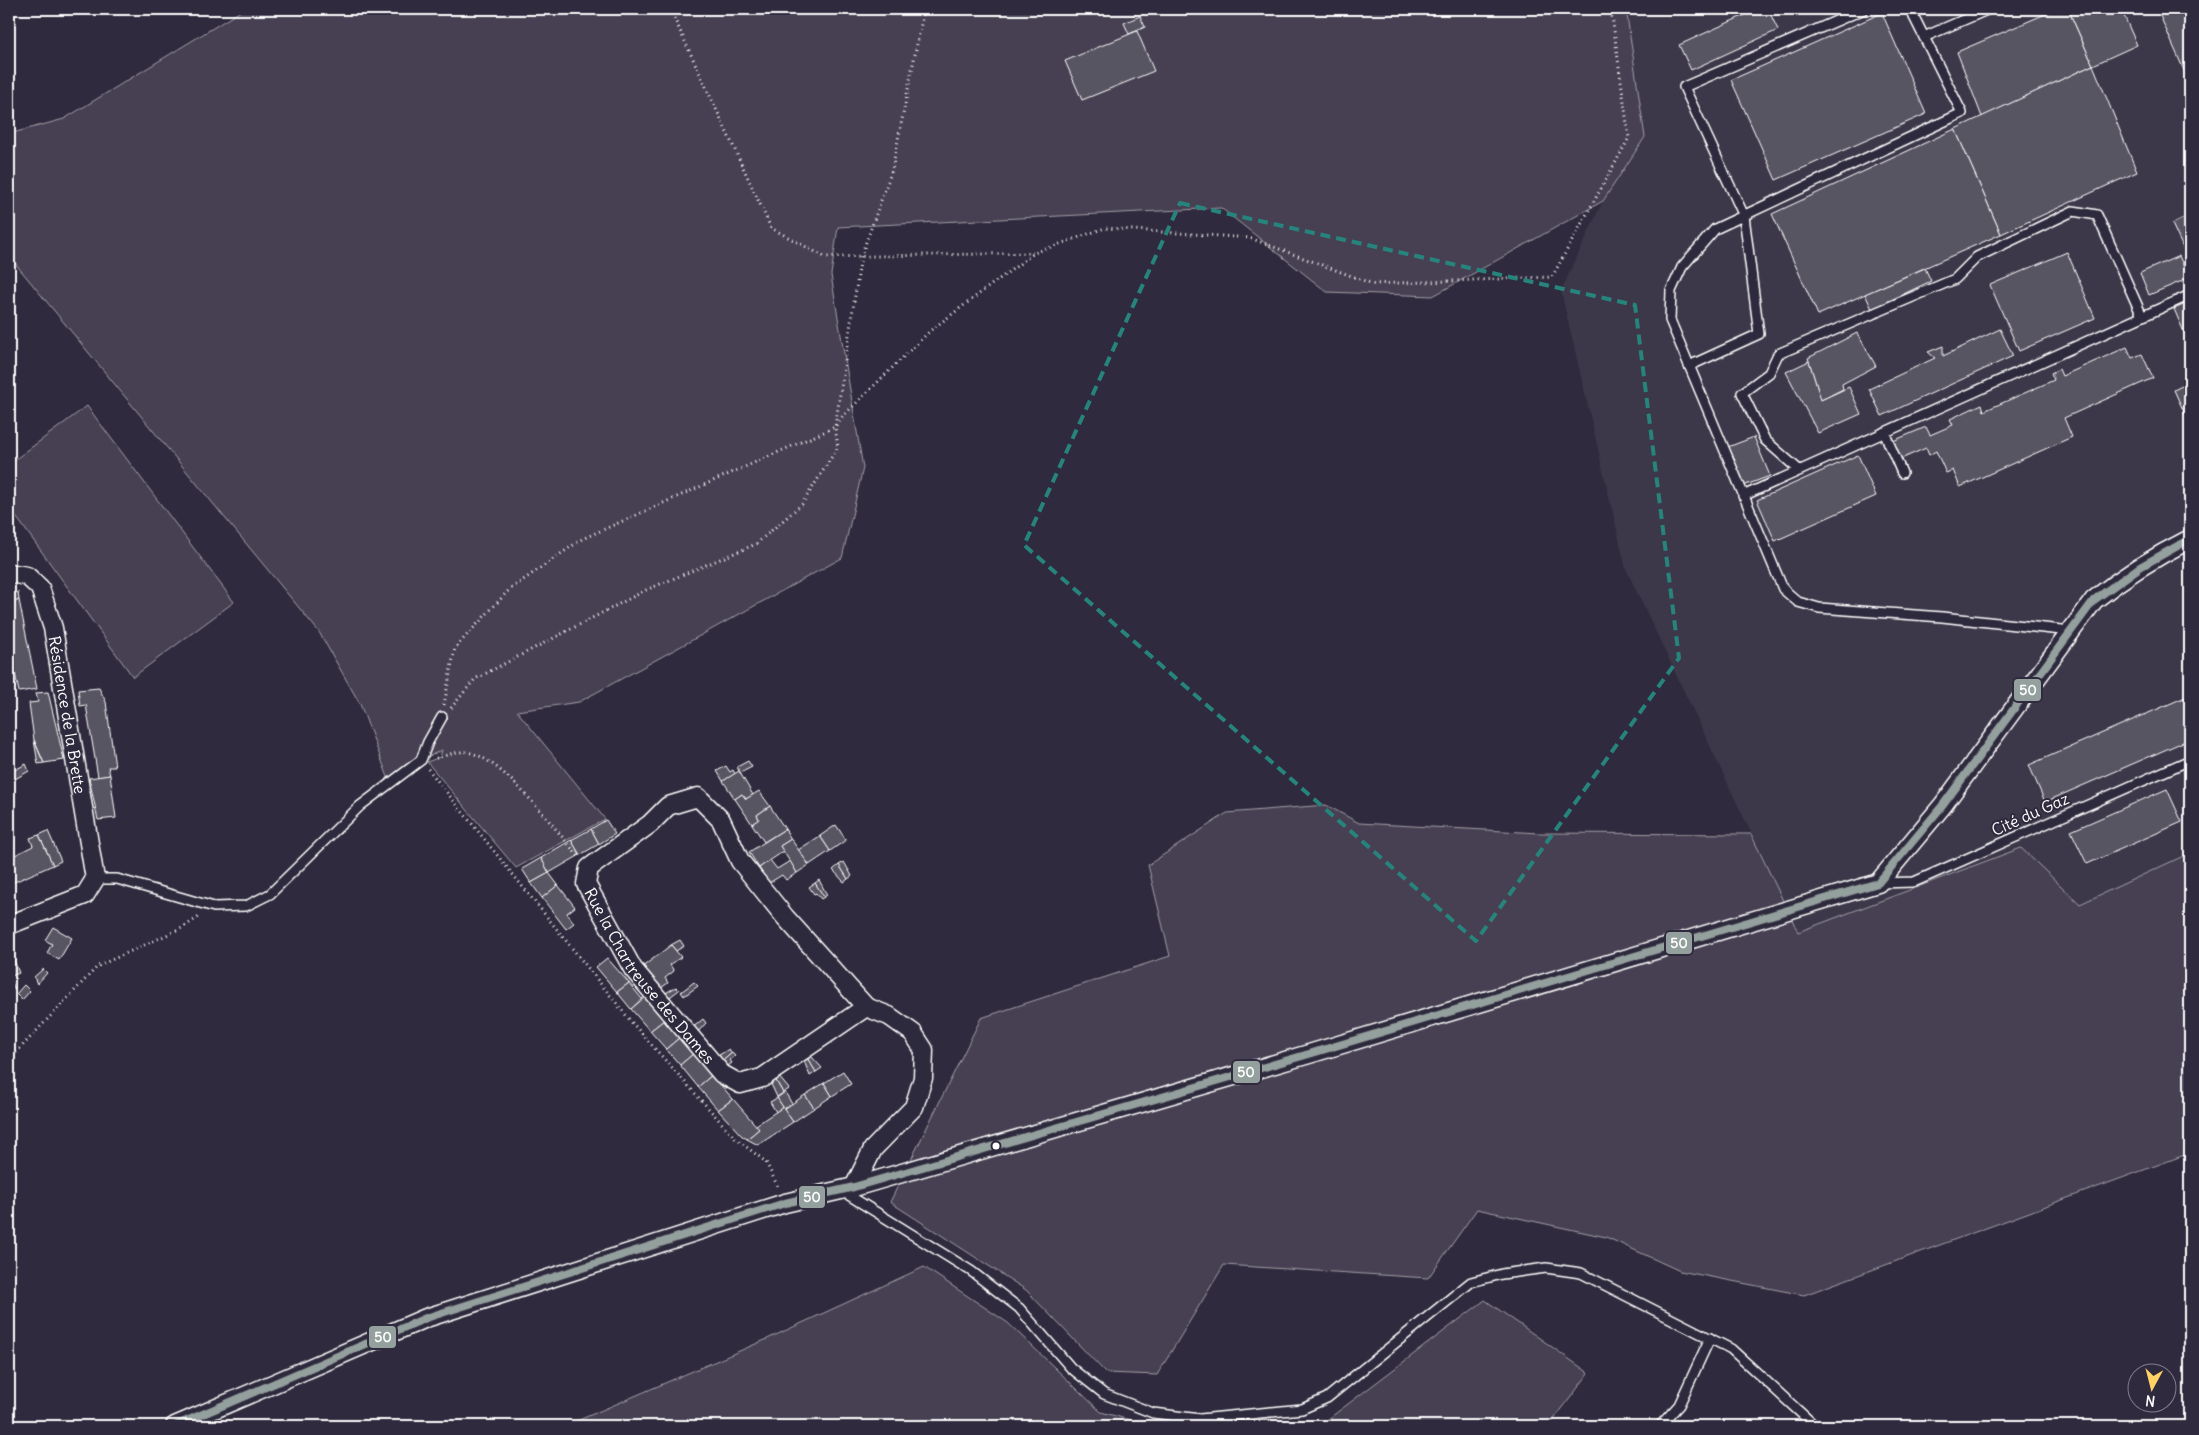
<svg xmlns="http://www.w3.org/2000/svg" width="2199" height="1435" viewBox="0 0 2199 1435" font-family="Delius,sans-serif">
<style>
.built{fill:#3c3749}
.green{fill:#464152;stroke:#a2a0a8}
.building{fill:#595564;stroke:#fff}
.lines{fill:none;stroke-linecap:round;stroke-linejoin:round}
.lane-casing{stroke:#fff;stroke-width:12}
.street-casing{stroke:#fff;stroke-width:21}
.path{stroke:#fff;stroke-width:3;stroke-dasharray:1 4;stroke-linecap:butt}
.lane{stroke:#2f2a3d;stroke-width:9}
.street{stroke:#2f2a3d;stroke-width:18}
.bus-1-casing{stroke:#2f2a3d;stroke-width:11}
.bus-1{stroke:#94a09d;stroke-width:8}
.marked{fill:none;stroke:#27847c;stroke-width:4;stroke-dasharray:10 6;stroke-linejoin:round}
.bus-dot{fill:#fff;stroke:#2f2a3d;stroke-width:2}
.labels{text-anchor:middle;stroke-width:4;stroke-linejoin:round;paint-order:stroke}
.street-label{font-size:16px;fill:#fff;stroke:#2f2a3d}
.line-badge{stroke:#2f2a3d;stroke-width:2}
.badge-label{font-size:14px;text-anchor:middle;font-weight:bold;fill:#fff}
</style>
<rect width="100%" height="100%" fill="#2f2a3d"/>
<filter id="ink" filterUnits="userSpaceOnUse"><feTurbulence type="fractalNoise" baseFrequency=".02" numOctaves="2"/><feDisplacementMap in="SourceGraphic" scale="10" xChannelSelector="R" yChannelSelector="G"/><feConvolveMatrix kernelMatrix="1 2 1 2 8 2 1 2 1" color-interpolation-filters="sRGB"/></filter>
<g filter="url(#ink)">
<path class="built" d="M1626 9H2190V853L2080 905 2020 848 1798 932 1626 569 1561 291 1603 201 1645 137Z"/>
<g class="green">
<path d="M244 9H1626L1645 137 1603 201 1433 296 1327 292 1221 208 838 227 831 275 863 468 842 558 579 702 517 711 605 819 516 868 427 762 440 757 442 750 421 760 391 785 360 704 319 632 9 256V134L64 119Z"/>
<path d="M87 406 234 602 133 677 9 507V464Z"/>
<path d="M1326 805 1359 823 1539 833 1751 834 1798 932 2021 848 2080 904 2190 853V1153L1804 1295 1680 1271 1606 1237 1477 1209 1428 1278 1224 1265 1157 1375 1106 1373 1026 1290 890 1202 981 1018 1170 956 1148 865 1227 813Z"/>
<path d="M924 1267 1008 1323 1101 1412 1152 1426H565L765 1340Z"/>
<path d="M1485 1300 1589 1373 1549 1426H1319Z"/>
</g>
<g class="building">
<path d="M1758 9H1768L1778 30 1691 70 1679 45Z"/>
<path d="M2057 9H2068L2093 65 1982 117 1957 52Z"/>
<path d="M2068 9H2121L2137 45 2093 65Z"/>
<path d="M2157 9H2190V84Z"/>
<path d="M1882 13 1926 114 1776 180 1731 80Z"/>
<path d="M1140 16 1145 27 1129 34 1124 23Z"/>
<path d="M1137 31 1154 71 1082 100 1065 61Z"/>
<path d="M2093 65 2137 172 2001 234 1955 129Z"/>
<path d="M1955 129 2001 234 1818 315 1772 214Z"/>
<path d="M2190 215V247L2184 250 2172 224Z"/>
<path d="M2067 252 2095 318 2019 351 1990 285Z"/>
<path d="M2179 256 2189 278 2149 295 2140 273Z"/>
<path d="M1925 268 1931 281 1872 309 1865 294Z"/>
<path d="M2190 302V346L2174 309Z"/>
<path d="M2000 329 2013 356 1882 416 1869 389 1935 358 1928 352 1943 346V356Z"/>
<path d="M1857 333 1876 366 1842 384 1843 389 1821 400 1808 358Z"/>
<path d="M2127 347 2132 358 2142 354 2153 378 2064 418 2072 437 1960 487 1953 470 1946 473 1936 451 1929 455 1926 448 1901 459 1893 441 1926 427 1930 435 1953 425 1950 419 1982 404 1984 411 2054 380 2051 373 2059 369 2062 376Z"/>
<path d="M1809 361 1821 400 1849 387 1861 414 1818 433 1786 372Z"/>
<path d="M2190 382V425L2174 390Z"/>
<path d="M1754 437 1770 476 1743 486 1728 447Z"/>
<path d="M1858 455 1876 496 1775 541 1757 500Z"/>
<path d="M18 592 19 600 9 605V594Z"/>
<path d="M19 600 37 689 19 692 9 646V605Z"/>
<path d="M99 688 106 702 115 767H108L110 775 98 777 86 705 80 706 78 690Z"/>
<path d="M48 692 64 760 44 763 34 740 29 703 38 702 36 693Z"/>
<path d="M2190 695V739L2045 802 2029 765Z"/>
<path d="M34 740 41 757 44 763 38 764Z"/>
<path d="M748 761 752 767 740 773 737 767Z"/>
<path d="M26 764 29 771 15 779 11 772Z"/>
<path d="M726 766 730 772 733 770 735 774 723 781 717 771Z"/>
<path d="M739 771 753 795 746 799 742 794 735 799 723 781Z"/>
<path d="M110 775 116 818 98 820 89 778Z"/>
<path d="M2167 789 2182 822 2087 864 2071 831Z"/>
<path d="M759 791 770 806 757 815 759 819 752 824 735 799 742 794 746 799Z"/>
<path d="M770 806 785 829 764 842 752 824 759 819 757 815Z"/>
<path d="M606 820 615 834 599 844 591 829Z"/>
<path d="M836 825 846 840 830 851 820 836Z"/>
<path d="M591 829 599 844 580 855 571 840Z"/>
<path d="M785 829 791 839 780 846 784 851 759 868 749 852Z"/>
<path d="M48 831 61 861 53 865 39 835Z"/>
<path d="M39 835 53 865 12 883 9 876V858L33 846 30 838Z"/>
<path d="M820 836 830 851 809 865 798 850Z"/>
<path d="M791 839 809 865 797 873 780 846Z"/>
<path d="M571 840 580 855 549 873 541 858Z"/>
<path d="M541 858 549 873 531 883 522 869Z"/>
<path d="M770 860 777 869 790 861 797 873 786 880 782 875 769 883 759 868Z"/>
<path d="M844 862 852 876 848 879 839 865Z"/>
<path d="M839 865 848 879 844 882 833 870Z"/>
<path d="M549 873 558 885 542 898 531 883Z"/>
<path d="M819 880 827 895 824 897 815 883Z"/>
<path d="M815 883 824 897 821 899 816 893 814 894 809 887Z"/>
<path d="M558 885 575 907 567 913 574 923 566 929 542 898Z"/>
<path d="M53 927 72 938 59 960 47 953 52 944 45 940Z"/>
<path d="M680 940 684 946 676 951 671 945Z"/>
<path d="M671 945 681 957 670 965 674 971 665 978 668 983 658 990 641 968Z"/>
<path d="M11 952 19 973 9 977 15 989 9 991V953Z"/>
<path d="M607 958 629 983 617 992 596 967Z"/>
<path d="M43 969 47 973 37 984 34 977Z"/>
<path d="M694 982 698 986 684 996 681 992Z"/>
<path d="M629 983 642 999 631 1009 617 992Z"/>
<path d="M24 985 30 991 22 1000 16 994Z"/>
<path d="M676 987 679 990 666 1000 662 995Z"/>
<path d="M645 997 664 1020 650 1031 631 1009Z"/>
<path d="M703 1019 706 1023 696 1034 691 1029Z"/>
<path d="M664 1020 679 1038 666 1049 650 1031Z"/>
<path d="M679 1038 693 1054 680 1065 666 1049Z"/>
<path d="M729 1049 732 1053 720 1063 716 1057Z"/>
<path d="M732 1053 735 1056 730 1060 732 1063 725 1068 720 1063Z"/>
<path d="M693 1054 712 1075 698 1087 680 1065Z"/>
<path d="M811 1056 822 1068 816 1072 807 1058Z"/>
<path d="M807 1058 816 1072 810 1076 804 1061Z"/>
<path d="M843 1071 851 1084 832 1096 824 1083Z"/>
<path d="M712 1075 733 1099 718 1110 698 1087Z"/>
<path d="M779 1077 789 1089 783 1093 775 1079Z"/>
<path d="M775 1079 783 1093 777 1097 770 1082Z"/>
<path d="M824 1083 832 1096 814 1108 805 1095Z"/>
<path d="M785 1092 792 1104 784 1109 777 1098Z"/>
<path d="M805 1095 814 1108 793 1122 784 1109Z"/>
<path d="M777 1098 783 1107 776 1112 770 1102Z"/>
<path d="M733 1099 759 1129 747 1139 742 1136 718 1110Z"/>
<path d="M783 1107 793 1122 758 1145 747 1139 759 1129 756 1125Z"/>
</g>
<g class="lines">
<g class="lane-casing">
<g id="lane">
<path d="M1910 9 1962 113 1715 229 1682 267 1671 291 1670 320 1783 589 1798 602 1819 608 1942 617 2071 631"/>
<path d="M1924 37 1989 9"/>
<path d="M1689 366 1759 334 1744 216 1684 87 1864 9"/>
<path d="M1884 432 1902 473"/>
<path d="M1799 470 1765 440 1742 393 1769 373 1778 354 1955 279 1977 257 2073 211 2097 215 2142 316"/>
<path d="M1743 496 2190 295"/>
<path d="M95 879H117L214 907 246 906 270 894 360 806 421 760 428 742 442 717"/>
<path d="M1878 883 1914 882 2190 760"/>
<path d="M842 1191 971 1271 1019 1308 1071 1368 1104 1394 1153 1413 1200 1419 1302 1409 1327 1398 1471 1282 1502 1274 1546 1268 1581 1273 1731 1349 1815 1426"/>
<path d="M1660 1426 1679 1405 1710 1338"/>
</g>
</g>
<g class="street-casing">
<g id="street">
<path id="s1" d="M9 573 27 576 40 588 53 628 95 879 85 895 9 925"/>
<path id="s2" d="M854 1187 873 1149 914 1107 923 1078 924 1050 913 1033 889 1016 866 1007 785 917 740 861 721 820 698 797 668 806 650 824 589 868 586 884 633 969 722 1074 740 1084 762 1078 866 1007"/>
<path d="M175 1426 426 1318 785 1203 854 1187 1309 1054 1878 883 1943 805 2094 600C2125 575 2154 557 2190 539"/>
</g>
</g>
<g class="path">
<path d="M670 9 771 228 825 257 1033 253"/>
<path d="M444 705 455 648 509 590 582 539 835 427 842 417 931 330 1034 253 1105 228 1250 238 1373 284 1552 277 1629 138 1611 9"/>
<path d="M451 708 475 679 646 590 756 544 802 504 838 447 835 427 861 256 892 170 924 9"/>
<path d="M436 758C445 756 457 751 466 752 500 755 555 829 578 856"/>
<path d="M428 769 633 1024 735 1138 766 1162 778 1187"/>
<path d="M9 1060 98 966 182 928 199 917"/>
</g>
<use href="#lane" class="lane"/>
<use href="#street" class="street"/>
<g class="bus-1-casing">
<path id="bus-1" d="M175 1426 426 1318 785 1203 854 1187 1309 1054 1878 883 1943 805 2094 600 2140 567 2190 539"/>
</g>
<use href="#bus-1" class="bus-1"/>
</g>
</g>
<path class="marked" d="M1180 203 1635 305 1679 658 1476 941 1024 545Z"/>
<circle class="bus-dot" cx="996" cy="1146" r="4.5"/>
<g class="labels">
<g class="street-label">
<text dy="6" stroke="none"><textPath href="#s1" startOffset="166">Résidence de la Brette</textPath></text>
<text transform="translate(2030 814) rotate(-24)" y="6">Cité du Gaz</text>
<text dy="6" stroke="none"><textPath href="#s2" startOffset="765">Rue la Chartreuse des Dames</textPath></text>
</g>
</g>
<g class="line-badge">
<rect x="2013" y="678" width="29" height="24" rx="5" fill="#94a09d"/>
<rect x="1665" y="931" width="28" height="24" rx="5" fill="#94a09d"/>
<rect x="1232" y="1060" width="29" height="24" rx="5" fill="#94a09d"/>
<rect x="798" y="1185" width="28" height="24" rx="5" fill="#94a09d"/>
<rect x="368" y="1325" width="29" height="24" rx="5" fill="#94a09d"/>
</g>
<g class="badge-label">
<text x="2028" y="695">50</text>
<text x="1679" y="948">50</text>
<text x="1246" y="1077">50</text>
<text x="812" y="1202">50</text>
<text x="383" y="1342">50</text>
</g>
<rect width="2199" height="1435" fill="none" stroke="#2f2a3d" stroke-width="30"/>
<rect x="15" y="15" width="2169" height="1405" fill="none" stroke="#fff" stroke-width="2" filter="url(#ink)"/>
<g transform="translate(2152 1388) rotate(187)"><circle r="24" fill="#2f2a3d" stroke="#827f8b"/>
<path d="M0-4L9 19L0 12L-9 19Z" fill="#ffd166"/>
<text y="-8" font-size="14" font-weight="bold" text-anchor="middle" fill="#ffffff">N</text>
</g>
</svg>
